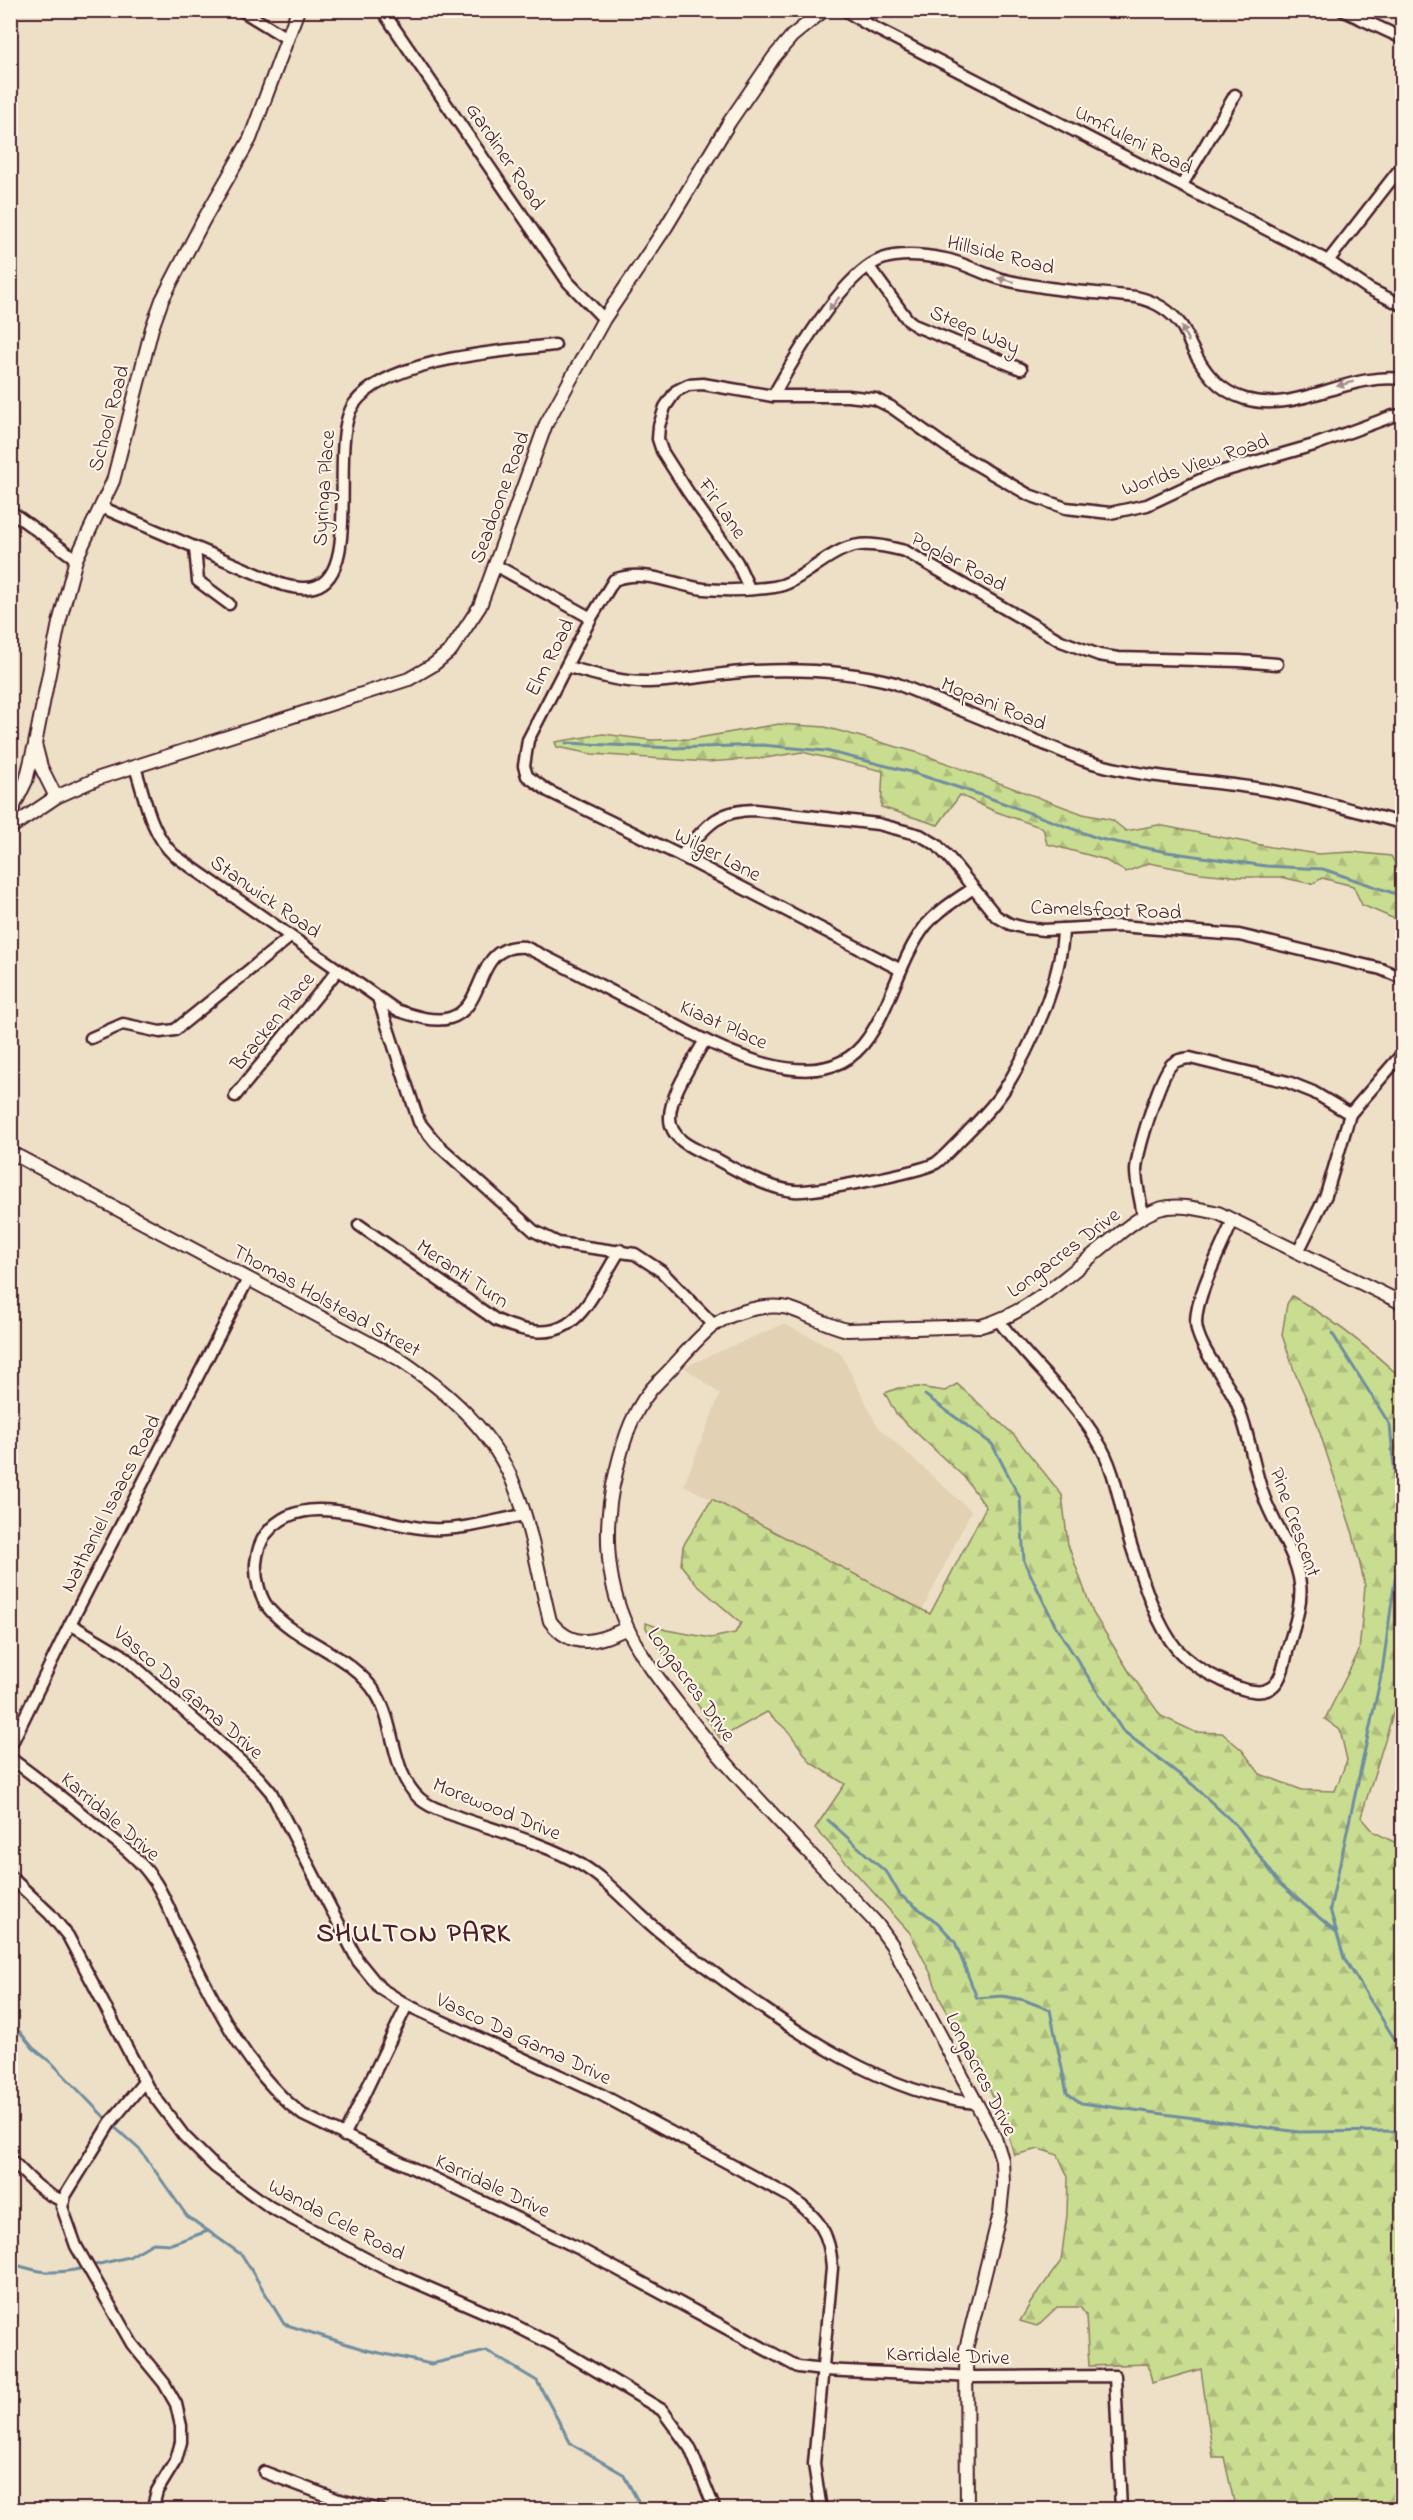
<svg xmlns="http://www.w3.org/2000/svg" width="1413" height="2520" viewBox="0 0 1413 2520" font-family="'Indie Flower',sans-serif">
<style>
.built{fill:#e2d1b2}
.forest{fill:url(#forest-firs);stroke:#8a7e5e;stroke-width:1.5}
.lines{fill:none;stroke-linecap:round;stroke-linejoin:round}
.stream{stroke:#708d9e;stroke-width:3}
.minor-casing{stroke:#4a1f2b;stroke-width:15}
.tertiary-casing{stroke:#4a1f2b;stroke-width:16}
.minor{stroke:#fcf5e5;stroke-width:10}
.tertiary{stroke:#fcf5e5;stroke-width:12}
.oneway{fill:#a38a88}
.labels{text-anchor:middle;stroke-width:4.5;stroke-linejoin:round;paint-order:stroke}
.street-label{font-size:21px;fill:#4a1f2b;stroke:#fcf5e5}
.district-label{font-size:27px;font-weight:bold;letter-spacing:1.5px;fill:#4a1f2b;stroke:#fcf5e5}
</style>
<defs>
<pattern id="forest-firs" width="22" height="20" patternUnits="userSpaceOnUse" patternTransform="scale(1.5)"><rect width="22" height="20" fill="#c9dd91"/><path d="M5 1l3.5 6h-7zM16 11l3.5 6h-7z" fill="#aebd7d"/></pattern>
</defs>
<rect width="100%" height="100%" fill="#ede0c7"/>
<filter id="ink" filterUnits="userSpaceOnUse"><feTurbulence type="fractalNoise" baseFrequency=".0167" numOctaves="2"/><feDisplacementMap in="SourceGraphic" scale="12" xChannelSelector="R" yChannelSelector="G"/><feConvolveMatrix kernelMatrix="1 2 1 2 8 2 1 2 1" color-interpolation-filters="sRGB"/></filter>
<g filter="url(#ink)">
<path class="built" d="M784 1324 840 1352 878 1427 971 1511 922 1611 684 1485 720 1394 684 1367Z"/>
<g class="forest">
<path d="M779 724 825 727 919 753 1083 814 1112 820 1126 831 1158 825 1271 847 1318 854 1352 852 1391 856 1402 876V922L1362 905 1353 886 1322 878 1312 884 1280 877H1241L1201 873 1149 863 1126 872 1103 859 1047 844 1043 828 994 811 960 795 938 825 881 807 883 771 802 752 765 758 707 762 592 754 557 747 555 742 603 734 651 740 692 739Z"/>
<path d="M1292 1296C1331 1318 1364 1344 1397 1374L1402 1369V1685L1361 1817 1374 1832 1402 1846V2509H1209V2504L1234 2502 1224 2457H1213L1201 2369 1152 2383 1148 2364 1089 2366 1086 2315 1080 2307H1057L1037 2326 1020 2321 1031 2302 1061 2261 1067 2215 1068 2177 1058 2155 1039 2149 1014 2155 1005 2123 981 2070 941 2001 931 1974 910 1933 815 1828 845 1784 811 1763 789 1732 767 1712 720 1738 646 1628V1623L666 1630 711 1638 735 1633 741 1623 696 1584 681 1565 683 1546 712 1499 930 1614 986 1507 964 1477 896 1414 885 1393 898 1388 919 1387 945 1391 957 1384 1014 1435 1062 1495 1068 1545 1093 1613 1130 1673 1161 1716 1195 1732 1222 1733 1242 1750 1260 1774 1302 1790 1335 1791 1347 1760 1340 1730 1325 1719 1359 1651 1365 1586 1353 1534 1315 1418 1295 1373 1282 1335 1287 1304Z"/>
</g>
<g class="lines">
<g class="stream">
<path d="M566 743 673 748 762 745 826 751 911 772 984 796 1100 839 1167 852 1266 866 1323 869 1402 896"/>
<path d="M1332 1333 1390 1425 1401 1537 1382 1672 1330 1909 1344 1958 1402 2051"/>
<path d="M925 1395 992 1444 1020 1498 1024 1561 1055 1625 1122 1730 1193 1785 1239 1828 1280 1884 1335 1931"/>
<path d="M828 1820 888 1874 900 1895 938 1923 955 1942 977 1998 1002 1996 1024 2000 1050 2010 1067 2093 1081 2103 1299 2132 1402 2131"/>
<path d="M10 2020 33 2048 53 2064 110 2123 141 2151 187 2216 242 2255 284 2324 366 2350 431 2364 487 2351 537 2381 571 2444 623 2474 643 2510"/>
<path d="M10 2263C41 2273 52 2275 85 2268"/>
<path d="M91 2266 129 2257 153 2243 171 2244 208 2231"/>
</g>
<g class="minor-casing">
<g id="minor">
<path d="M241 10 288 39"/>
<path d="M382 10 568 282 604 319"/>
<path d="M845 10 865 23 1328 261 1369 289 1402 305"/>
<path d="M1342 10 1402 38"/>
<path d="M1182 185 1235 95"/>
<path d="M1328 261 1402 166"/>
<path d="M869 267 907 319 916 326 1021 369"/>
<path d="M773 396C793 360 843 273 882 259 902 252 925 255 945 259 965 263 982 274 1001 279 1045 290 1091 292 1136 297 1154 301 1170 310 1181 325 1186 331 1188 340 1191 346 1203 370 1218 391 1245 399 1297 414 1347 372 1402 379"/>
<path d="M101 507 283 585C293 587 303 590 314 587 364 574 327 442 354 404 387 358 503 351 555 345"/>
<path d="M10 511 76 559"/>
<path d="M195 548 198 581 229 604"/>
<path d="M495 565 591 618"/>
<path d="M749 588 737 562 688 492 662 451 658 439 659 426 665 407 676 391 688 385 703 384 773 396H848L875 399 891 407 953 451 1029 495 1066 508 1110 513 1147 505 1213 474 1314 445 1393 416 1402 415"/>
<path d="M568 667C594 674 621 683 649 682 684 681 719 673 754 671 800 669 850 671 895 683L1083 760C1139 778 1197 779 1255 788 1302 795 1348 809 1394 821H1402"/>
<path d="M135 767C145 797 150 833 174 855L396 1010C412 1015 433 1023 450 1018 489 1006 472 943 525 947 566 966 606 989 646 1009 702 1039 819 1111 868 1038 892 1004 900 958 926 925 939 910 956 900 972 889"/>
<path d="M681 856C705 828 715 810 755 810L878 824 920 835 937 845 950 859 996 916 1010 924 1025 928 1044 930 1119 926 1239 935 1381 969 1402 978"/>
<path d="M901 970 681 856 548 791 527 776 524 766 528 740 591 618 614 580C644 568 674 585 704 589 726 591 752 590 774 587 788 585 799 577 811 569 848 543 860 539 905 551L1061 641 1099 655 1118 658 1240 661 1277 664"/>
<path d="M378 998 419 1122 436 1143 534 1231 558 1243 635 1254 661 1271 714 1325"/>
<path d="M91 1038 123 1024 160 1032 175 1030 290 937"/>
<path d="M705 1040C694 1060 669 1096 670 1118 670 1141 697 1150 714 1158 739 1171 765 1188 794 1191 813 1193 920 1172 936 1163 944 1157 952 1148 959 1141 975 1125 992 1108 1004 1090 1031 1048 1062 978 1063 929"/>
<path d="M235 1096 338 970"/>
<path d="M1143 1216C1141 1201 1136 1185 1136 1170 1137 1152 1160 1075 1172 1064 1178 1059 1183 1059 1190 1058L1288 1082 1313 1092 1350 1114"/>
<path d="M359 1225 496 1320C574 1354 584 1308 620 1250"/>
<path d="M1299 1250 1326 1195 1350 1114 1402 1054"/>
<path d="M999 1321C1030 1363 1070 1395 1097 1440 1118 1473 1120 1512 1132 1548 1142 1578 1156 1624 1176 1648 1188 1662 1204 1672 1221 1680 1231 1685 1241 1690 1253 1691 1278 1695 1283 1672 1287 1652 1292 1632 1303 1605 1300 1584 1297 1554 1274 1526 1264 1497 1252 1464 1249 1429 1234 1397 1224 1377 1196 1344 1196 1322 1196 1295 1222 1247 1233 1220"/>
<path d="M524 1515C496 1520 460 1531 431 1529 381 1527 304 1484 266 1534 260 1542 257 1553 256 1563 255 1578 260 1599 270 1610 299 1643 352 1654 377 1695 396 1727 391 1772 419 1798 431 1809 449 1813 464 1819 501 1832 546 1844 580 1864 611 1882 633 1911 661 1933 680 1949 701 1963 721 1978 790 2029 888 2096 976 2103"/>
<path d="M70 1624 121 1654 258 1777 271 1792 358 1961 380 1988 407 2005 602 2095 789 2196C818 2217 830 2231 832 2268L814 2464 821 2510"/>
<path d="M10 1747 70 1624 248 1279"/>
<path d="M10 1758C41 1781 71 1804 100 1829 119 1844 139 1858 153 1879 164 1894 171 1914 179 1932 211 1995 245 2072 303 2115L578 2248 798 2367 823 2370 974 2377 1115 2376 1121 2510"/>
<path d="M10 1876 50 1914 68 1936 148 2088 184 2136 215 2167 270 2207 385 2269 512 2324 555 2346 662 2410 690 2448 715 2510"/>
<path d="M144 2082 110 2123 65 2196 62 2207 76 2246 132 2344 164 2383 176 2404 181 2426V2442L176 2460 157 2491 152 2510"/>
<path d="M344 2136 407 2005"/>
<path d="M10 2159C27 2175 41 2194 64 2201"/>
<path d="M264 2472 336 2499 381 2510"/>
</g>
</g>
<g class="tertiary-casing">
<g id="tertiary">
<path d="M56 797 99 778 409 679 433 665 451 650 480 606 546 424 604 319 666 227 730 121 774 57 792 36 824 10"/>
<path d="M10 814 26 781 34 748"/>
<path d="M10 828 56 797 41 767 35 744 59 623 76 559 113 481 152 328 162 300 203 221 250 139 298 10"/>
<path d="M10 1152 399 1359C448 1392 493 1431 515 1487 532 1529 539 1577 550 1621 572 1651 598 1642 627 1628"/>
<path d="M967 2510 966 2349 1000 2213 1003 2184 1002 2160 995 2138 892 1945 877 1924C812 1854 743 1788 685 1713 664 1686 641 1658 627 1627 605 1579 603 1523 616 1472 624 1438 634 1405 660 1380 677 1364 696 1338 714 1325 732 1312 766 1303 788 1308 808 1314 826 1325 847 1330L981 1326C1030 1313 1071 1272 1110 1241 1125 1229 1141 1215 1159 1209 1178 1203 1200 1209 1218 1213L1402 1303"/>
</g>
</g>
<use href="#minor" class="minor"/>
<use href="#tertiary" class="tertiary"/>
</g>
<defs><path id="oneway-solid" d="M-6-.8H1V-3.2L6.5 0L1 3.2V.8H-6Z" transform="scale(1.5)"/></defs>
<g class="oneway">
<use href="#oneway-solid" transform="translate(1006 280) rotate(-166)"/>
<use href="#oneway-solid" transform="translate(834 304) rotate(127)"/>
<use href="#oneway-solid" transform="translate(1185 334) rotate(-115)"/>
<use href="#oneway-solid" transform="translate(1345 384) rotate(165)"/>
</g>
</g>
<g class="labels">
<g class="street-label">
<text transform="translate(1134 139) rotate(27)" y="7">Umfuleni Road</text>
<text transform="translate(506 156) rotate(56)" y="7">Gardiner Road</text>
<text transform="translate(1001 254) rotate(14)" y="7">Hillside Road</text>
<text transform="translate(975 329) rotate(23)" y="7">Steep Way</text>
<text transform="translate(108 418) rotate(-75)" y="7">School Road</text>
<text transform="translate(1195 464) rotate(-19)" y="7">Worlds View Road</text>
<text transform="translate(323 488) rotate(-86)" y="7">Syringa Place</text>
<text transform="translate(499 497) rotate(-70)" y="7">Seadoone Road</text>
<text transform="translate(723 508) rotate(55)" y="7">Fir Lane</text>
<text transform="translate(959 561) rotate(28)" y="7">Poplar Road</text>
<text transform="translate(549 657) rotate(-63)" y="7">Elm Road</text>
<text transform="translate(994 703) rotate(22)" y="7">Mopani Road</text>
<text transform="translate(718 854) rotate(27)" y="7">Wilger Lane</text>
<text transform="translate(266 896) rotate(35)" y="7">Stanwick Road</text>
<text transform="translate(1106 909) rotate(2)" y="7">Camelsfoot Road</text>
<text transform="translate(272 1021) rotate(-51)" y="7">Bracken Place</text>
<text transform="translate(724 1024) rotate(24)" y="7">Kiaat Place</text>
<text transform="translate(1063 1252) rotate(-37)" y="7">Longacres Drive</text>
<text transform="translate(463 1273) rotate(34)" y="7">Meranti Turn</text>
<text transform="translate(327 1300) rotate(29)" y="7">Thomas Holstead Street</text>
<text transform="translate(110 1503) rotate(-63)" y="7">Nathaniel Isaacs Road</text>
<text transform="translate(1296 1522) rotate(70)" y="7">Pine Crescent</text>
<text transform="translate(692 1684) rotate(54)" y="7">Longacres Drive</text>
<text transform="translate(189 1692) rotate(41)" y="7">Vasco Da Gama Drive</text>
<text transform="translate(497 1808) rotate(22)" y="7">Morewood Drive</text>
<text transform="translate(111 1816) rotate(41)" y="7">Karridale Drive</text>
<text transform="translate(524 2038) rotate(25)" y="7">Vasco Da Gama Drive</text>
<text transform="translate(982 2074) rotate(63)" y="7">Longacres Drive</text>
<text transform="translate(493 2185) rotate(25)" y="7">Karridale Drive</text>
<text transform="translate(337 2219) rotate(28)" y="7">Wanda Cele Road</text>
<text transform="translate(948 2355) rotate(2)" y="7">Karridale Drive</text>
</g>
<g class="district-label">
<text x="414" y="1941">SHULTON PARK</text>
</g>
</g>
<rect width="1413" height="2520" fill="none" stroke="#fcf5e5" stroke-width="36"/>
<rect x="18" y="18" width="1377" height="2484" fill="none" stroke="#4a1f2b" stroke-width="2" filter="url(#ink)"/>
</svg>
